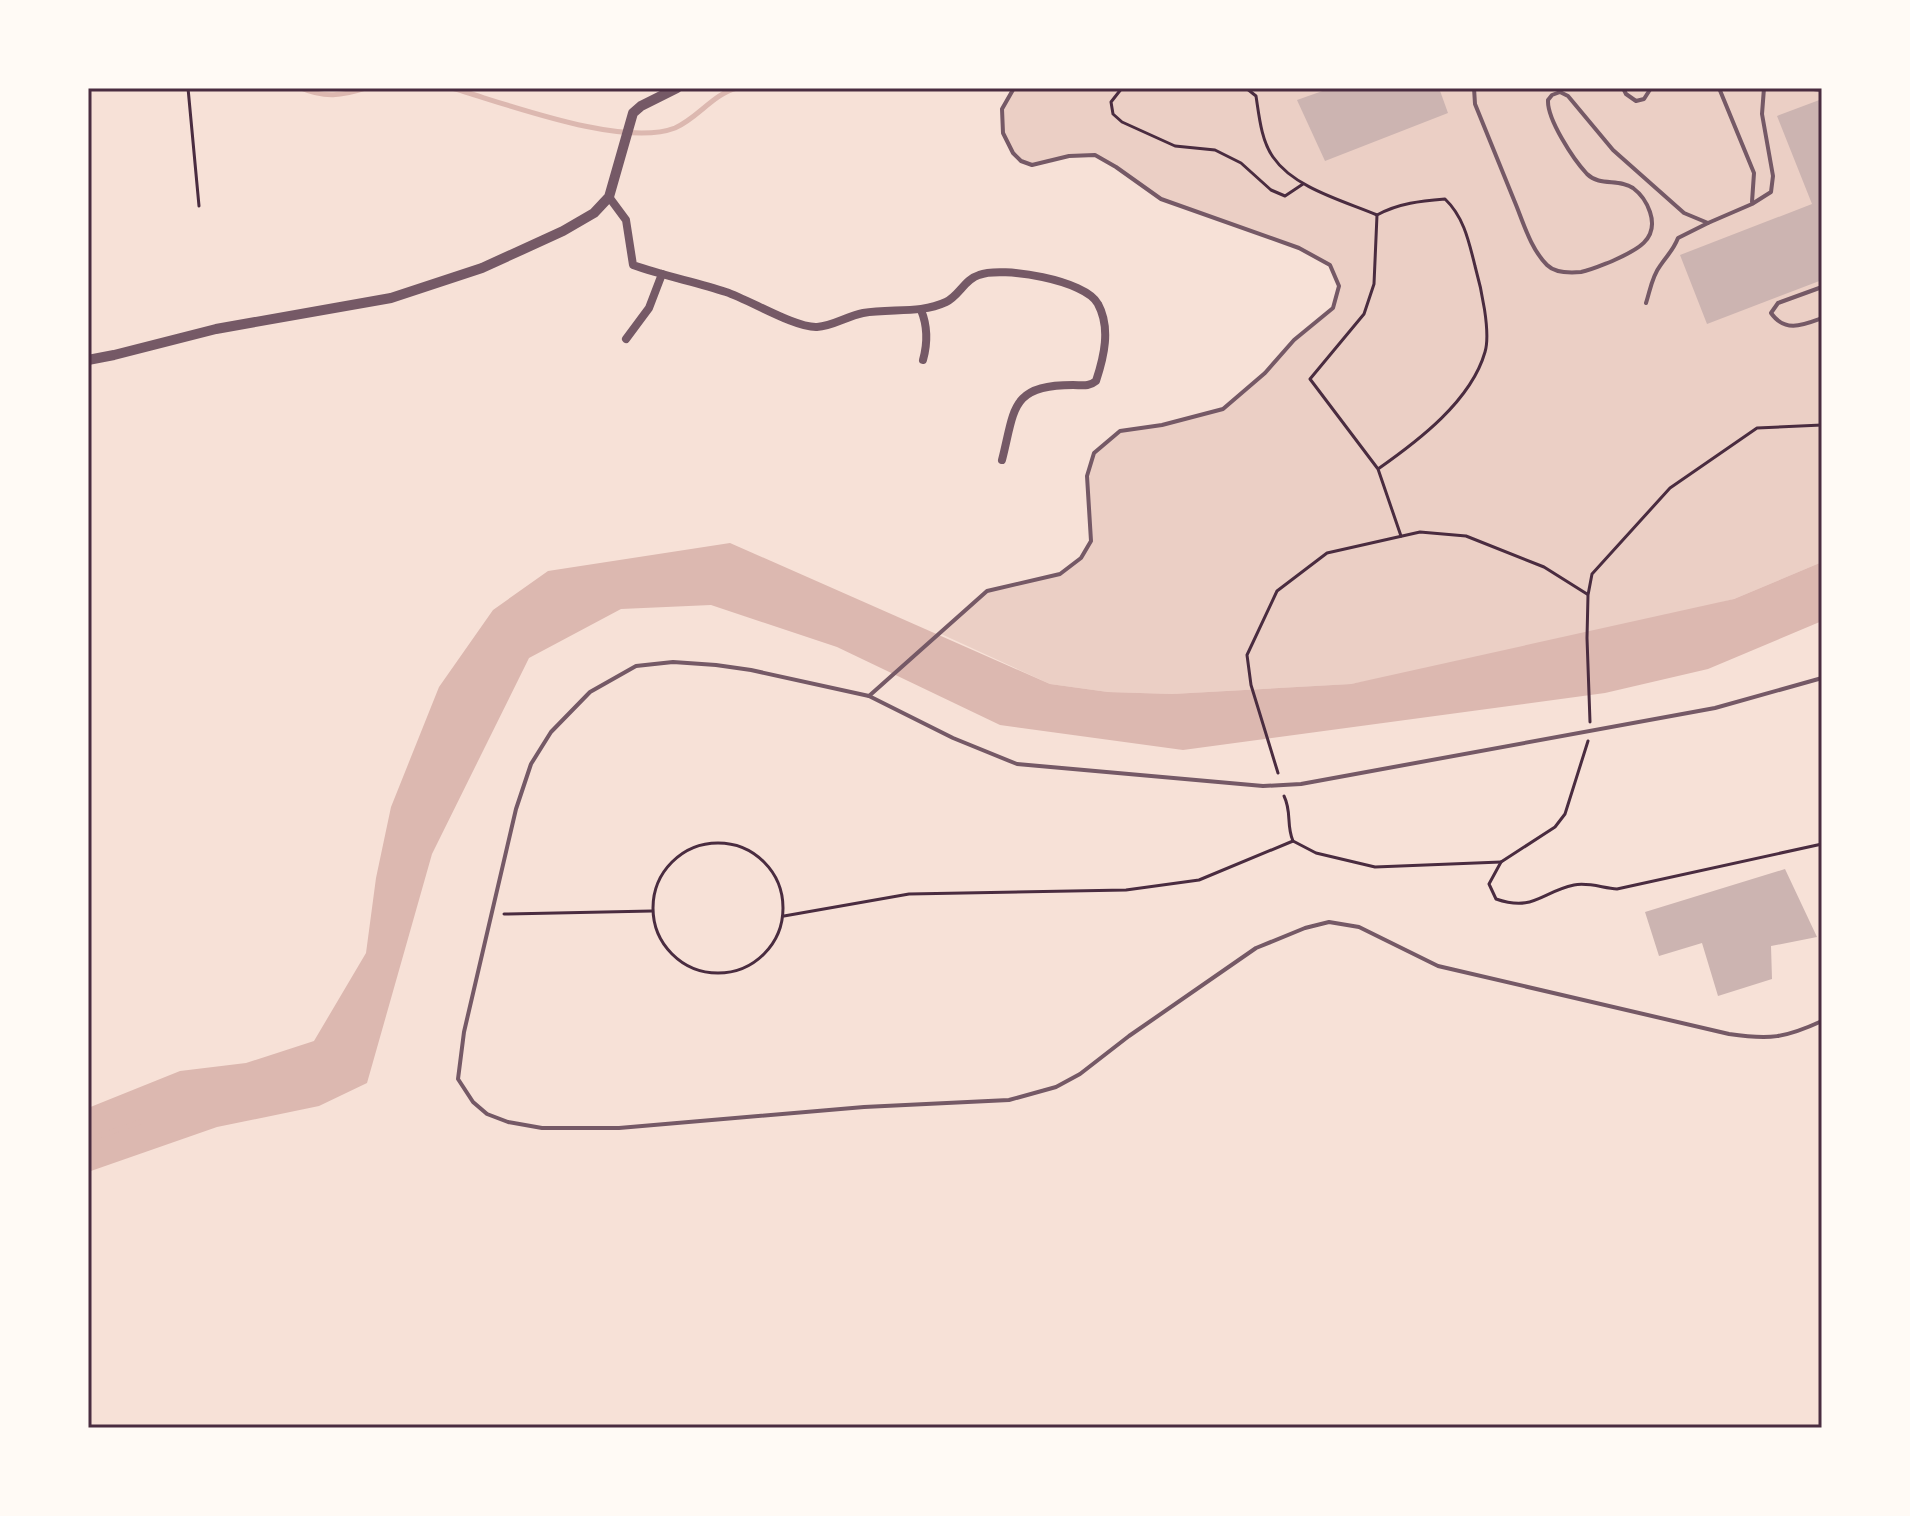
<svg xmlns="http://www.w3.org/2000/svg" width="1910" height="1516" viewBox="0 0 1910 1516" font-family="'Roboto Condensed',sans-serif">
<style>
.green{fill:#ebcfc5}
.water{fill:#dcb8b0}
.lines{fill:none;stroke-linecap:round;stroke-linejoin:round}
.stream{stroke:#dcb8b0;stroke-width:5}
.building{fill:#ccb4b1}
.path{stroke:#4a2c40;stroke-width:3}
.service{stroke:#755966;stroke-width:4}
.minor{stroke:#755966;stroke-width:8}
.tertiary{stroke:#755966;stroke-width:10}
.neatline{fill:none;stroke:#4a2c40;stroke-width:3}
</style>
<rect width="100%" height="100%" fill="#f7e1d7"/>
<path class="green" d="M1014 88 1822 90V562L1734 599 1549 647 1351 684 1172 694 1108 692 1050 684 939 633 987 591 1060 574 1081 558 1091 541 1087 476 1094 453 1120 431 1172 423 1223 409 1265 373 1294 340 1333 309 1339 286 1330 265 1299 248 1161 199 1116 167 1095 155 1069 156 1032 165 1021 161 1013 153 1003 133 1002 109Z"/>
<path class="water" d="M730 543 1050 684 1108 692 1172 694 1351 684 1734 599 1822 562V621L1708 669 1605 693 1183 750 1000 725 837 647 711 605 621 609 529 658 432 854 367 1083 319 1106 217 1127 88 1172V1140L92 1138H88V1108L180 1071 246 1063 314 1041 366 953 376 878 391 807 439 687 493 610 548 571Z"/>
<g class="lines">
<g class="stream">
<path d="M301 88C324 98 342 96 366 88"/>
<path d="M452 88C507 104 623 148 675 128 698 118 713 94 737 88"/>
<path d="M88 1140 140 1122"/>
</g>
</g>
<g class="building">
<path d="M1331 88H1439L1448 113 1325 161 1297 100Z"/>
<path d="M1822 99V280L1707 324 1680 255 1812 204 1777 116Z"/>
<path d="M1785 869 1817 937 1771 946 1772 979 1718 996 1702 943 1659 956 1645 912Z"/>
</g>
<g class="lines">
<g class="path">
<path d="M188 88 199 206"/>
<path d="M1122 88 1111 102 1113 114 1122 122 1175 146 1215 150 1241 163 1271 190 1285 196 1303 184"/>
<path d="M1246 88 1256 96C1259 115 1261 140 1273 157 1294 188 1344 201 1377 215"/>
<path d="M1378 469C1418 441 1471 401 1485 352 1491 332 1481 287 1475 266 1469 242 1464 217 1445 199 1421 201 1399 203 1377 215L1374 284 1364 314 1310 379 1378 469 1401 536"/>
<path d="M1590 722 1587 638 1588 595 1592 574 1670 488 1757 428 1822 425"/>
<path d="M1588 741 1565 814 1555 827 1501 862 1489 884 1496 899C1534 912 1541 892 1574 885 1588 882 1603 888 1617 889L1822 844"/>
<path d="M1278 773 1251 685 1247 655 1277 591 1327 553 1420 532 1466 536 1544 567 1587 594"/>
<path d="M1284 796C1292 812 1286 825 1293 841L1316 853 1375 867 1501 862"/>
<circle cx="718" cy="908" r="65"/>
<path d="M504 914 652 911"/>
<path d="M784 916 909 894 1126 890 1199 880 1293 841"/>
</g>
<g class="service">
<path d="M1474 88 1475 104C1488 136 1501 168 1514 200 1523 221 1530 248 1547 265 1555 273 1570 273 1581 272 1591 270 1600 266 1610 262 1632 252 1660 242 1650 212 1647 203 1641 194 1633 188 1619 178 1600 187 1587 174 1573 159 1547 119 1548 100L1552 95 1560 92 1568 96 1613 150 1684 213 1708 223 1678 238C1673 251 1667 255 1660 266 1652 276 1650 291 1646 303"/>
<path d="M1623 88 1626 94 1636 101 1644 99 1651 88"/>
<path d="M1719 88 1754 173 1752 202"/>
<path d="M1805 88 1822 90"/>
<path d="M1708 223 1752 204 1771 192 1773 176 1762 114 1764 88"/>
<path d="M1822 287 1778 303 1771 313C1785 333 1803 325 1822 318"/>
<path d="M1822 678 1715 708 1301 784 1263 786 1017 764 953 738 869 696 751 670 716 665 673 662 636 666 590 692 551 732 531 764 516 809 464 1032 458 1079 473 1102 487 1114 508 1122 542 1128H619L864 1107 1009 1100 1056 1087 1080 1074 1129 1036 1256 948 1305 928 1329 922 1359 927 1438 966 1729 1034C1770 1040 1785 1038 1822 1021"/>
<path d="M869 696 987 591 1060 574 1081 558 1091 541 1087 476 1094 453 1120 431 1162 425 1223 409 1265 373 1294 340 1333 308 1339 286 1330 265 1299 248 1161 199 1116 167 1095 155 1069 156 1032 165 1021 161 1013 153 1003 133 1002 109 1014 88"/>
</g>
<g class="minor">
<path d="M609 197 626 220 633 265C664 276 696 282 726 292 750 300 795 328 817 327 833 326 847 316 863 313 891 308 920 314 946 302 959 296 965 279 979 275 1002 266 1086 280 1098 304 1111 328 1104 357 1096 381 1089 387 1082 385 1073 385 1010 385 1015 409 1002 460"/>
<path d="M921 310C928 327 928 342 923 360"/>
<path d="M626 339 649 308 662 274"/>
</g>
<path class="tertiary" d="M88 360 114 355 216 329 391 298 482 268 563 231 594 213 609 197 633 113 641 106 677 88"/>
</g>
<rect width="1910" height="1516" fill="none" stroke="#fffaf5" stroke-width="180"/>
<rect x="90" y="90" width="1730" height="1336" class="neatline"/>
</svg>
